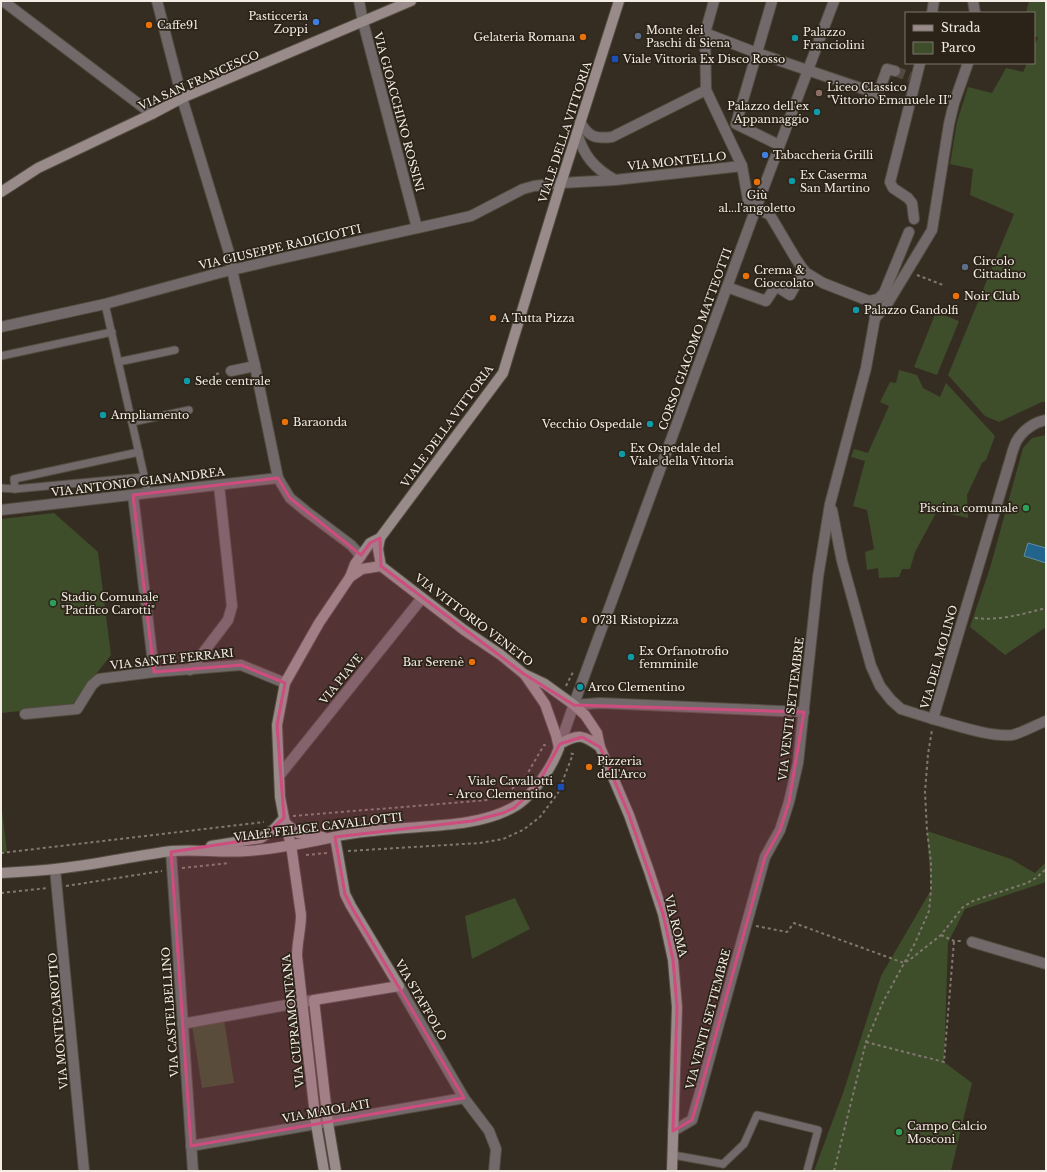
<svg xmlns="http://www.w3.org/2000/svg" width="1047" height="1172" viewBox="0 0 1047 1172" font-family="'Libre Baskerville',serif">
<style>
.green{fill:#3e4d2a}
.water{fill:#22648b;stroke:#618da6}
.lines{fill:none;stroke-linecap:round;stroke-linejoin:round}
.minor-tunnel{stroke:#524a3f;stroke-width:10;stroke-dasharray:10 5;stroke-linecap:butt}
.service-casing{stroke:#544c41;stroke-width:9}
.pedestrian-casing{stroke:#544c41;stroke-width:12}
.minor-casing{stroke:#544c41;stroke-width:12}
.tertiary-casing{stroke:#544c41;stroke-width:12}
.secondary-casing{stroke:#544c41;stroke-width:12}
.path{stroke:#817970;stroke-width:2;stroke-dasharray:3 3;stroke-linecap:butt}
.service{stroke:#726a6a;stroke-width:7}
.pedestrian{stroke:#726a6a;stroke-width:10}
.minor{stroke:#726a6a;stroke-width:10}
.tertiary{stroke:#726a6a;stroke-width:10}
.secondary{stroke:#988b8a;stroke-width:10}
.marked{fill:#ce4d7e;fill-opacity:0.2;stroke:#ce4d7e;stroke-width:3;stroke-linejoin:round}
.shop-dot{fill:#3f7fe0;stroke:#2c2318;stroke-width:1.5}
.food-dot{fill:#e8710a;stroke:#2c2318;stroke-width:1.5}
.service-dot{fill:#5c6f8a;stroke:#2c2318;stroke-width:1.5}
.culture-dot{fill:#0f9aa8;stroke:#2c2318;stroke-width:1.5}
.transit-dot{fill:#1a4fb4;stroke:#2c2318;stroke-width:1.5}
.education-dot{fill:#8d6e63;stroke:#2c2318;stroke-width:1.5}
.leisure-dot{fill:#2e9e5b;stroke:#2c2318;stroke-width:1.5}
.labels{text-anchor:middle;stroke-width:3.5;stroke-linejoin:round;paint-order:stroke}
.poi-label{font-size:11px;fill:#f3ede6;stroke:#2c2318;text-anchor:start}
.street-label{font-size:11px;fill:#f3ede6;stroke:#2c2318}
</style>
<rect width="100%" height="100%" fill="#362d22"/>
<g class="green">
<path d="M1029 1H1046V402H1042L999 422 985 416 948 375 1014 214 970 195 973 169 950 164 957 122 968 87 992 93 1006 68 1023 72 1027 63H1034V46L1038 38 1034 35V13H1026Z"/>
<path d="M936 312 959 321 937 375 914 367Z"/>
<path d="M899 370 917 375 923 388 940 397 946 383 995 436 986 460 982 463 967 495 968 518 937 511 915 552 910 569H902L899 577 879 578 878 568 867 570 865 552 874 549 867 510 853 506 865 461 851 457 854 449 868 453 889 406 880 402 890 382 896 383Z"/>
<path d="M1046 435V627L1005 655 970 627 990 568 1023 448 1032 438Z"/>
<path d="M54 513 98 552 111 655 71 706 1 713V519Z"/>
<path d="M1 802 7 852 1 853Z"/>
<path d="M927 831 1011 859 1035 873 1046 862V882L965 909 948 943 944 1062 972 1083 951 1171H814L843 1093 881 976 931 890Z"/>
<path d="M515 898 530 929 472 959 465 916Z"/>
<path d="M224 1020 234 1083 202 1088 192 1025Z"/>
</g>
<path class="water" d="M1028 543 1046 548V563L1024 556Z"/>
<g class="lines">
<path class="minor-tunnel" d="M895 71 910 77"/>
<g class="service-casing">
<g id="service">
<path d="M105 304 148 493"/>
<path d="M1 356 112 332"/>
<path d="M118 362 175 350"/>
<path d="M132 422 189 410"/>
<path d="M1 488 15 489 144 477"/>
<path d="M15 489 14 479 139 452"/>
<path d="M673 1155 723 1164"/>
<path d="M723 1164 744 1144 757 1115 818 1130 807 1171"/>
</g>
</g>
<g class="pedestrian-casing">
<g id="pedestrian">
<path d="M772 1 736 124 779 145"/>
<path d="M756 208 834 1"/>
<path d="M231 371 255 366"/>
</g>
</g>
<g class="minor-casing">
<g id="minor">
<path d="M3 1 152 114"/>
<path d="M157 1 182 98 230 256 234 279 255 366 278 478 290 498 307 512 351 545 361 556"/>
<path d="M359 1 363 22 417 228"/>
<path d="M973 1 975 13"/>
<path d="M932 13 934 1"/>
<path d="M705 33 757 53 878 94 887 69 895 71"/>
<path d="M580 122C589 137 595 139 612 137L706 90"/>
<path d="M577 133C584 156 594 168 615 180"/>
<path d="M561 183 615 180 742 166"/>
<path d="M914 219 912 203 908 198 893 188 890 182 920 63"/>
<path d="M727 287 766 301 776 286 790 295 804 270"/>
<path d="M869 301 878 299 884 293 909 232"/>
<path d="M875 318 886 306 932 230 949 124 954 103 968 63"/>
<path d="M133 495 154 672"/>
<path d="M1 510 278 478"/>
<path d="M832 510 842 561 871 666 880 686 891 700 901 709 933 719 1011 457C1012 452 1014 447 1016 442 1022 431 1034 422 1046 420"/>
<path d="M190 670 228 620 232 606 219 485"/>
<path d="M581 685 756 208"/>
<path d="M574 705 600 703 804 712"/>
<path d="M25 714 77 709 92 685 99 679 154 672 241 665 285 683"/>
<path d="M933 719C955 725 990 737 1012 735 1019 734 1038 724 1046 721"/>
<path d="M560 744 579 690"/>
<path d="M279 776 422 598"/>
<path d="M171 852 193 1171"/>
<path d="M55 869 84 1171"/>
<path d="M972 942 1046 964"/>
<path d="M399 986 464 1098 489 1131 496 1149 494 1171"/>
<path d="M182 1024 314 1000"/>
<path d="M673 1131 692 1120 699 1096 765 857 780 830 789 802 798 763 818 577 830 504 866 368 875 318 873 307 869 301 823 283 805 272 796 259 770 215 756 208 748 200 742 166 706 90 705 33 714 1"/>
<path d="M191 1146 464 1098"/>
</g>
</g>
<g class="tertiary-casing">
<path id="tertiary" d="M1 327 105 304 219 273 270 261 471 216 523 189 534 186 561 183"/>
</g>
<g class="secondary-casing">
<g id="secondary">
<path d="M1 192 38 168 152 114 182 98 411 1"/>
<path d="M380 538 378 549 381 566 464 630 501 655 524 674 545 684 574 705 585 715 597 733 600 747 629 815 649 871 663 914 673 960 677 1007 672 1171"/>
<path d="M350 577 362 569 381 566"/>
<path d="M525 675 545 704 556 735 559 748"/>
<path d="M285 823 298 833 323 837"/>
<path d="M335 837 345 894 351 906 399 986 314 1000 328 1123 336 1171"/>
<path d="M211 846 261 838 274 829 284 818"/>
<path d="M1 873C19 872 37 871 55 869 94 865 133 856 172 851 197 849 222 853 247 851 277 849 306 843 334 837 350 833 366 832 382 830 424 825 475 828 512 808 531 799 555 764 560 744 579 733 583 735 600 747"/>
<path d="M324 1171 316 1124 297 956C297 942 301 929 301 915L291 845 284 818 280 797 277 725 285 683 319 623 350 577 355 564 370 543 380 538 503 373 561 183 619 1"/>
</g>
</g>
<g class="path">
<path d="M917 275 943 285"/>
<path d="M216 374 222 373"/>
<path d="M975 618C999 621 1023 614 1046 608"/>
<path d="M566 686 573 672"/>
<path d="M293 816 488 800 511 790 526 776 544 745 549 746"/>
<path d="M348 851 480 843 503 839 523 830 540 817 558 793 573 754 568 753"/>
<path d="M1 853 264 822"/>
<path d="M306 855 327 853"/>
<path d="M182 868 230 863"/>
<path d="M66 886 162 871"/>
<path d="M1 893 48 888"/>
<path d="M756 926 787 932 794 923 904 963 912 958 941 935 963 907 973 901 1027 883 1036 878 1046 869"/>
<path d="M941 935 954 941H963"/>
<path d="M866 1042 944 1062 954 941"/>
<path d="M834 1171 866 1042 883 1002 915 943 929 911 931 890V862L927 831 925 792 928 754 932 730"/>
</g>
<use href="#service" class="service"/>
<use href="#pedestrian" class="pedestrian"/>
<use href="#minor" class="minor"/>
<use href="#tertiary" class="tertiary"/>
<use href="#secondary" class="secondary"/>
</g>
<path class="marked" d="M278 478 290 498 361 555 370 543 380 538 381 566 524 674 574 705 804 712 789 802 780 830 765 857 699 1096 692 1120 673 1131 677 1007 673 960 663 914 629 815 600 747 582 737 560 744 535 789 514 808 503 813 472 821 335 837 345 894 351 906 464 1098 191 1146 171 852 261 838 284 818 277 725 285 683 241 665 154 672 133 495Z"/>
<g class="shop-dot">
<circle cx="316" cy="22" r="4"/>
<circle cx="765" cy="155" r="4"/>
</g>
<g class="food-dot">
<circle cx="149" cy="25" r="4"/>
<circle cx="583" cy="37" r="4"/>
<circle cx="757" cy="182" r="4"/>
<circle cx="746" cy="276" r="4"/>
<circle cx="956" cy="296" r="4"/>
<circle cx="493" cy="318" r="4"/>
<circle cx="285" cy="422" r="4"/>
<circle cx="584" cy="620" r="4"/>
<circle cx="472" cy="662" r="4"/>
<circle cx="589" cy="767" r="4"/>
</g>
<g class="service-dot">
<circle cx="638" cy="36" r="4"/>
<circle cx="965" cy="267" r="4"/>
</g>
<g class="culture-dot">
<circle cx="795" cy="38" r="4"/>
<circle cx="817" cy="112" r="4"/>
<circle cx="792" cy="181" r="4"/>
<circle cx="856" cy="310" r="4"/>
<circle cx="187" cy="381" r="4"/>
<circle cx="103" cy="415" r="4"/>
<circle cx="650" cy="424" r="4"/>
<circle cx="622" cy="454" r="4"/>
<circle cx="631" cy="657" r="4"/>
<circle cx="580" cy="687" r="4"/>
</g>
<g class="transit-dot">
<rect x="611" y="55" width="8" height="8" rx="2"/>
<rect x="557" y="783" width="8" height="8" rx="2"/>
</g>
<circle class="education-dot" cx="819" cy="93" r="4"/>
<g class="leisure-dot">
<circle cx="1026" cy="508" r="4"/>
<circle cx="53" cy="603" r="4"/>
<circle cx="899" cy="1132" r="4"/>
</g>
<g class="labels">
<g class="poi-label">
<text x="308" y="20" text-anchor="end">Pasticceria<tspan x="308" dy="13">Zoppi</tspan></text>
<text x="157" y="29">Caffe91</text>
<text x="646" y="34">Monte dei<tspan x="646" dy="13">Paschi di Siena</tspan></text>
<text x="803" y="36">Palazzo<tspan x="803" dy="13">Franciolini</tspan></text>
<text x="575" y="41" text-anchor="end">Gelateria Romana</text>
<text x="623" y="63">Viale Vittoria Ex Disco Rosso</text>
<text x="827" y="91">Liceo Classico<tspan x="827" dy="13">"Vittorio Emanuele II"</tspan></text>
<text x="809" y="110" text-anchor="end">Palazzo dell'ex<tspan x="809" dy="13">Appannaggio</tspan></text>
<text x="773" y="159">Tabaccheria Grilli</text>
<text x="800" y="179">Ex Caserma<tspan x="800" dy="13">San Martino</tspan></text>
<text x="757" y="199" text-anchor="middle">Giù<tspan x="757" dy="13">al...l'angoletto</tspan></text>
<text x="973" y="265">Circolo<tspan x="973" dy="13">Cittadino</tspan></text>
<text x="754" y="274">Crema &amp;<tspan x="754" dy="13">Cioccolato</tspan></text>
<text x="964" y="300">Noir Club</text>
<text x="864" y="314">Palazzo Gandolfi</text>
<text x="501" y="322">A Tutta Pizza</text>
<text x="195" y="385">Sede centrale</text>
<text x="111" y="419">Ampliamento</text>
<text x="293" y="426">Baraonda</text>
<text x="642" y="428" text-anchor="end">Vecchio Ospedale</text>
<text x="630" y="452">Ex Ospedale del<tspan x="630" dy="13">Viale della Vittoria</tspan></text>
<text x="1018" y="512" text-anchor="end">Piscina comunale</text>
<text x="61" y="601">Stadio Comunale<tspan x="61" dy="13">"Pacifico Carotti"</tspan></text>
<text x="592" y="624">0731 Ristopizza</text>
<text x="639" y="655">Ex Orfanotrofio<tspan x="639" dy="13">femminile</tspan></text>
<text x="464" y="666" text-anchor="end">Bar Serenè</text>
<text x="588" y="691">Arco Clementino</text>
<text x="597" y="765">Pizzeria<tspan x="597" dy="13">dell'Arco</tspan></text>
<text x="553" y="785" text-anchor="end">Viale Cavallotti<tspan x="553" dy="13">- Arco Clementino</tspan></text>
<text x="907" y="1130">Campo Calcio<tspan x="907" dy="13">Mosconi</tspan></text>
</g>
<g class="street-label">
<text transform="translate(199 80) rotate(-24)" y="4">VIA SAN FRANCESCO</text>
<text transform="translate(399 112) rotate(75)" y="4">VIA GIOACCHINO ROSSINI</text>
<text transform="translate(565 132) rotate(-72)" y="4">VIALE DELLA VITTORIA</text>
<text transform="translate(677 161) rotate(-6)" y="4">VIA MONTELLO</text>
<text transform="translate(280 247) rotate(-13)" y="4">VIA GIUSEPPE RADICIOTTI</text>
<text transform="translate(695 339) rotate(-70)" y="4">CORSO GIACOMO MATTEOTTI</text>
<text transform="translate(447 426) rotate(-54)" y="4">VIALE DELLA VITTORIA</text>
<text transform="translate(138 482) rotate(-7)" y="4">VIA ANTONIO GIANANDREA</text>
<text transform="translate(474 620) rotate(37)" y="4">VIA VITTORIO VENETO</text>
<text transform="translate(939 657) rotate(-74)" y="4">VIA DEL MOLINO</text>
<text transform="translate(172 659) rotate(-6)" y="4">VIA SANTE FERRARI</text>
<text transform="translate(341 679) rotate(-51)" y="4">VIA PIAVE</text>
<text transform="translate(791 709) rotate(-83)" y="4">VIA VENTI SETTEMBRE</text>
<text transform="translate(318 827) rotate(-7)" y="4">VIALE FELICE CAVALLOTTI</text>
<text transform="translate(676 926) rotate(76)" y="4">VIA ROMA</text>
<text transform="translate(421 1000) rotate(60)" y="4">VIA STAFFOLO</text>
<text transform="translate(170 1012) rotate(-94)" y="4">VIA CASTELBELLINO</text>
<text transform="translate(708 1019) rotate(-75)" y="4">VIA VENTI SETTEMBRE</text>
<text transform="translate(58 1021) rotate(-95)" y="4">VIA MONTECAROTTO</text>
<text transform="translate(293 1021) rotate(-96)" y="4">VIA CUPRAMONTANA</text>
<text transform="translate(326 1111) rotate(-10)" y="4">VIA MAIOLATI</text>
</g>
</g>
<rect width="1047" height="1172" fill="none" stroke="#f3ede6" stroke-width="4"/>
<rect x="905" y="12" width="130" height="52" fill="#2c2318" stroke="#7c746a"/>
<rect x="913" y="25" width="20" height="6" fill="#988b8a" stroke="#7c746a"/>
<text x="941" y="32" font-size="12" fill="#f3ede6">Strada</text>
<rect x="913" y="42" width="20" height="12" fill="#3e4d2a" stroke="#7c746a"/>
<text x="941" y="52" font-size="12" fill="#f3ede6">Parco</text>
</svg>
